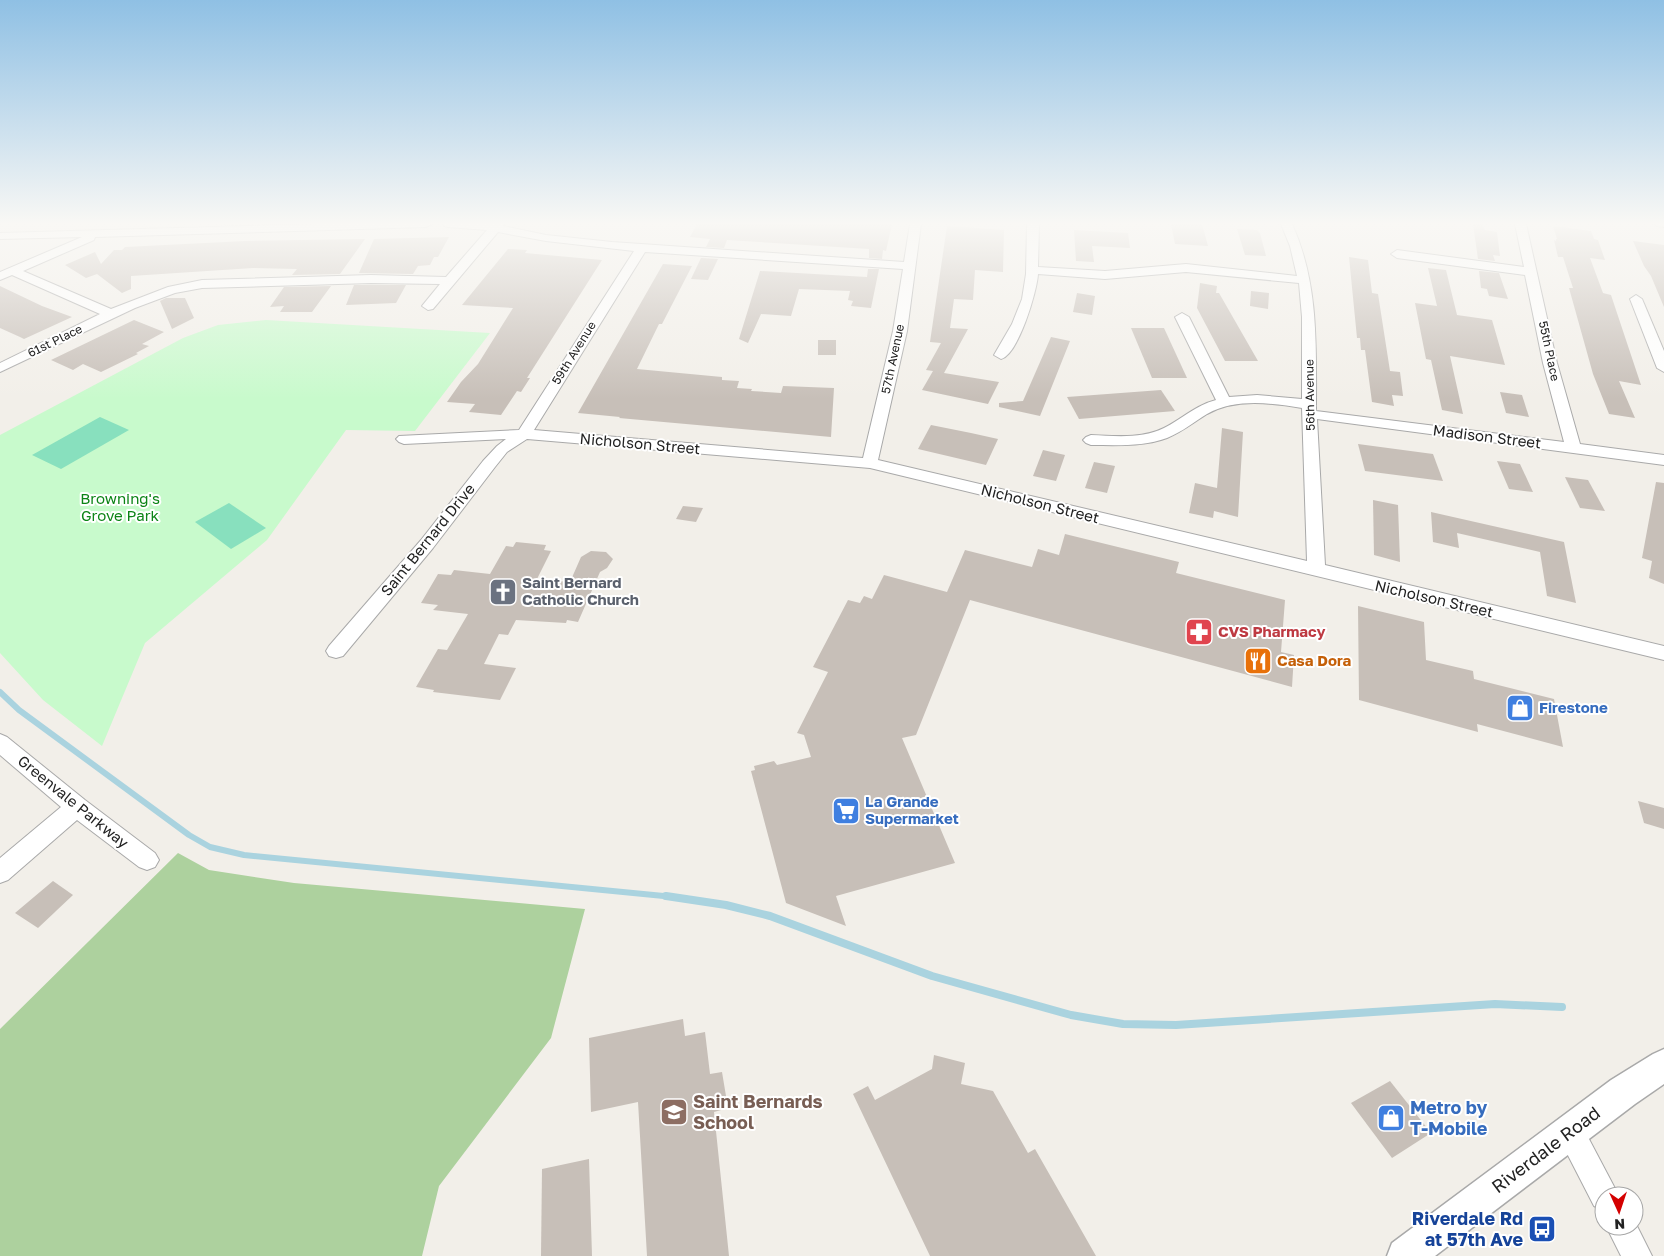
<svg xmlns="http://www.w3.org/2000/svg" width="1664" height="1256" viewBox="0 0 1664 1256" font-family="'Golos Text',sans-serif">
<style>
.forest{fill:#add19e}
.park{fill:#c8facc}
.pitch{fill:#88e0be}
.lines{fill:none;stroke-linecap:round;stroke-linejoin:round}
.stream-far1{stroke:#aad3df;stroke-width:6}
.stream{stroke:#aad3df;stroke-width:8}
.building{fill:#c7bfb8}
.minor-casing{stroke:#a9a9a9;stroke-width:2}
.tertiary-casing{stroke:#a9a9a9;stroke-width:3}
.minor{fill:#fff;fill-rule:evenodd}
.tertiary{fill:#fff;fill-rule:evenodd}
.labels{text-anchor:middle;stroke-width:4;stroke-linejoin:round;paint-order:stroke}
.far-street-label{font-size:12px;fill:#222;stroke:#fff}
.street-label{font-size:15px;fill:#222;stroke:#fff}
.park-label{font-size:15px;fill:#0c8416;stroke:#fff}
.worship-label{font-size:15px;font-weight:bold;fill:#5b616d;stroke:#fff;text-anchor:start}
.health-label{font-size:15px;font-weight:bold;fill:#be3a42;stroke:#fff;text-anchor:start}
.food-label{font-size:15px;font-weight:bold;fill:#c56008;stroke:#fff;text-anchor:start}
.shop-label{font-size:15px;font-weight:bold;fill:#366cbe;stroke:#fff;text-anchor:start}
.near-education-label{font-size:18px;font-weight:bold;fill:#785e54;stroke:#fff;text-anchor:start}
.near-shop-label{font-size:18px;font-weight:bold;fill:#366cbe;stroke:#fff;text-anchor:start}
.near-street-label{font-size:18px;fill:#222;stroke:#fff}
.near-transit-label{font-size:18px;font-weight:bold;fill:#164399;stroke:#fff;text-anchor:end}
</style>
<rect width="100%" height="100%" fill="#f2efe9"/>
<path class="forest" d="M178 853 209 870 294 883 585 909 551 1038 439 1186 422 1256H0V1029Z"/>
<path class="park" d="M266 320 490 333 415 431 346 430 267 540 145 643 102 746 43 700 0 653V435L183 338 218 325Z"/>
<g class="pitch">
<path d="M100 417 129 430 61 469 32 455Z"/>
<path d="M229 503 266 528 231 549 195 522Z"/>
</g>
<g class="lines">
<path class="stream-far1" d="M0 692 19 710 189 835 210 847 244 855 674 897"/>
<path class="stream" d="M666 896 726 905 770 916 932 976 1071 1015 1123 1024 1176 1025 1495 1004 1562 1007"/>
</g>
<g class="building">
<path d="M697 224H892L886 251 883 250 882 259 869 258V249L727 240 724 248 706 247 710 239 690 237Z"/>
<path d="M1171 224H1202L1208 246 1175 244Z"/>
<path d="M1473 224H1482L1485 230 1497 232 1500 256 1493 255 1495 261 1478 259Z"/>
<path d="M947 226 1004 230 1003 272 975 270 973 300 954 299 950 328 968 329 944 373 999 382 988 404 922 390 933 371 926 370 941 343 930 342Z"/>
<path d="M1553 226 1591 231 1594 239 1598 240 1605 260 1590 258 1603 293 1611 295 1641 385 1619 381 1635 418 1609 414 1593 374 1569 288H1573L1563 257H1558L1554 240 1556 241V239H1557Z"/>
<path d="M1237 229 1257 230 1260 233 1266 256 1245 255Z"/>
<path d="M1074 230 1128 233 1130 248 1092 246 1094 262 1076 261Z"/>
<path d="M449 237 438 257H434L430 265 418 266 413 274 359 273 374 239Z"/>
<path d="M365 239 340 274 292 275 297 269 253 268 131 276V289L122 293 97 274 86 278 65 265 95 252 101 264 114 250H122L125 247 245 241Z"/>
<path d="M1633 241 1664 245V307L1651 276 1644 266Z"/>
<path d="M508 249 527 250 525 253 602 260 527 378H530L521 392 517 391 501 415 469 412 475 404 447 402 461 382 478 364 513 308 462 305Z"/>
<path d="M1349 257 1368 260 1372 293 1378 294 1390 371 1400 372 1403 396 1392 395 1394 406 1372 402 1365 350H1361L1360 338H1357Z"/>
<path d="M701 258 718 259 708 280 691 279Z"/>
<path d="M663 264 692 266 662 324H659L637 369 722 377V380L739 381 737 388 752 389 751 391 781 393 783 386 834 388 831 437 619 418 620 417 578 413Z"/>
<path d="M1428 268 1446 270 1457 315 1492 320 1505 365 1450 356 1463 414 1442 410 1431 360 1426 359 1415 303 1437 306Z"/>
<path d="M868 269H879L871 308 851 306 853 301 848 300 850 291 799 289 791 316 761 314 748 343 739 339 760 271 867 277Z"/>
<path d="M1479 271 1499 273 1508 299 1489 296 1487 289 1481 288Z"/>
<path d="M1200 283 1217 286 1216 293H1219L1258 361H1225L1197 308Z"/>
<path d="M354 285H406L396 303 346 305Z"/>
<path d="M0 286 42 306 72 317 24 339 20 337 0 328Z"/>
<path d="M331 286 312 312H280L284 306 270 307 284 287Z"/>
<path d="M1251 291 1269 293 1268 309 1250 306Z"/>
<path d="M1077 293 1095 296 1092 315 1073 312Z"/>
<path d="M166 298H185L194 318 172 329 160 301Z"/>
<path d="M134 320 164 332 142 344 149 346 136 353 138 354 101 372 83 364 73 370 51 360Z"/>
<path d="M1131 328H1164L1187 378H1152Z"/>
<path d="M1051 337 1070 341 1040 416 999 407V403L1023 401Z"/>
<rect x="818" y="340" width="18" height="15"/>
<path d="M1161 390 1175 411 1079 419 1067 397Z"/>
<path d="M1500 392 1522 395 1529 417 1506 413Z"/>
<path d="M931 425 971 433 998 439 986 465 918 449Z"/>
<path d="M1222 428 1243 432 1238 517 1214 511 1213 518 1189 513 1195 483 1217 488Z"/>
<path d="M1358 444 1433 454 1443 481 1365 471Z"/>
<path d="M1043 450 1065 455 1056 481 1033 476Z"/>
<path d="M1497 461 1520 464 1533 492 1509 489Z"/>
<path d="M1094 462 1115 466 1107 493 1085 488Z"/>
<path d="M1565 477 1588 480 1605 511 1580 508Z"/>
<path d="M1656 482 1664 483V584L1649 578 1652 561 1642 558Z"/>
<path d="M1373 500 1398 505 1400 562 1374 555Z"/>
<path d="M683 506 703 508 696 522 676 519Z"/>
<path d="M1431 512 1564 542 1576 603 1547 596 1540 552 1457 533 1459 548 1433 542Z"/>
<path d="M1065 534 1179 562 1176 573 1285 600 1281 652 1294 655 1292 687 970 600 916 735 902 738 955 863 836 896 846 926 786 903 751 771 755 770 754 766 774 761 777 765 811 757 804 735 797 733 828 672 813 667 848 600 860 603 864 596 872 599 884 575 947 592 965 550 1032 567 1038 549 1059 555Z"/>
<path d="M516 542 546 545 544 550 551 551 537 579 570 582 581 557 591 551 606 552 613 559 607 568 600 572 578 622 567 620 566 623 516 620 508 635 499 634 484 664 516 668 500 700 433 692 434 690 416 687 438 649 447 650 468 614 433 610 438 605 421 603 438 574 451 575 454 570 490 574 506 546 513 547Z"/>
<path d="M1358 606 1424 622 1426 660 1473 671 1474 679 1554 699 1563 747 1477 724 1478 732 1359 700Z"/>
<path d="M1638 801 1664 808V829L1644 823Z"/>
<path d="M53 881 73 895 38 928 15 913Z"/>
<path d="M683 1019 685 1036 705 1032 710 1074 722 1072 728 1108 714 1112 729 1256H647L638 1102 591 1112 589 1038Z"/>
<path d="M934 1055 965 1063 961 1084 993 1091 1028 1153 1035 1149 1096 1256H930L853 1094 868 1086 875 1100 932 1069Z"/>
<path d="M1390 1081 1431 1133 1392 1158 1351 1103Z"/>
<path d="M589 1159 592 1256H541L542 1169Z"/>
</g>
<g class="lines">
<g class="minor-casing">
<g id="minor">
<path d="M320 224H432L426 227 95 237 94 240 23 271 111 309 168 287 202 280 371 275 446 277 487 230 448 227 444 226 443 224H504L503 226 546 235 612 242 904 262 910 224H921L907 331 878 460 1307 561 1302 408C1271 403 1236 398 1207 414 1194 422 1182 432 1167 438 1143 447 1116 445 1091 445L1086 443 1083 440 1086 437 1091 435C1115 436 1142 439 1164 428 1182 419 1196 405 1216 400L1175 317 1182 313 1189 317 1229 397 1257 395 1302 399V317L1299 283 1186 272 1105 279 1038 274C1037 292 1018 355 1001 359L994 355 1012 324 1022 299 1026 274 1027 224H1039L1038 267 1105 271 1186 264 1297 276 1290 246 1281 224H1292C1319 283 1316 346 1316 411L1564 442 1543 363 1525 275 1397 258 1391 254 1397 250 1524 267 1515 224H1526L1557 363 1580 444 1664 455V465L1317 419 1325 565 1664 646V660L870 468 527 439 507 452 495 467 433 548 343 656 336 658 329 656 326 651 329 646 421 540 483 461 497 446 506 439 404 444 399 442 396 439 399 436 519 430 634 251 546 241 498 232 433 309 428 310 422 306 440 284 371 283 202 288 175 293 135 308 0 372V363L100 314 12 275 0 280V272L82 237 0 239V233ZM645 252 903 269 893 331 863 458 534 430Z"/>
<path d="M1655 224H1664V227L1657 226Z"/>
<path d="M1636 295 1642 299 1664 351V372L1657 368 1630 299Z"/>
<path d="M0 734 7 737 85 800 155 853 159 860 155 867 147 870 139 867 77 820 8 880 0 883V858L61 807 0 755Z"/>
<path d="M1570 1118 1580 1122 1619 1196H1604V1211L1594 1206 1556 1132 1560 1122Z"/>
<path d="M1634 1220 1652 1256H1621L1606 1226H1634Z"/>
</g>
</g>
<g class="tertiary-casing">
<path id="tertiary" d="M1664 1049V1084L1635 1104 1435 1256H1387L1392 1243 1611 1080 1653 1054Z"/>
</g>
<use href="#minor" class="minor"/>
<use href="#tertiary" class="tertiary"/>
</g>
<linearGradient id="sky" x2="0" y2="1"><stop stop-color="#8fc0e4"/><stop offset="0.56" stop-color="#f9f8f5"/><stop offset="1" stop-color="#f9f8f5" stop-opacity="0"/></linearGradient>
<rect width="1664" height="399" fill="url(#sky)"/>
<defs>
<g id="church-square" transform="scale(1.4375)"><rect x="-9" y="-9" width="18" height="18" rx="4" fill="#6b7280" stroke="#fff"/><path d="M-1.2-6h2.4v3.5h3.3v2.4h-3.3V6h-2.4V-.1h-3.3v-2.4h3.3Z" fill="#fff"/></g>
<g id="pharmacy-square" transform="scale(1.4375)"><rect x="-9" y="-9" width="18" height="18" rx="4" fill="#e0444e" stroke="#fff"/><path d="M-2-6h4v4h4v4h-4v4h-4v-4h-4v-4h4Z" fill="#fff"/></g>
<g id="restaurant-square" transform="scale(1.4375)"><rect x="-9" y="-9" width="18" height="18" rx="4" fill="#e8710a" stroke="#fff"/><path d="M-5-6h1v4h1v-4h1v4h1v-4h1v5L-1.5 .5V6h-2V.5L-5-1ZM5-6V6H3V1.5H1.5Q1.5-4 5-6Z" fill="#fff"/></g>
<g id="shop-square" transform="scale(1.4375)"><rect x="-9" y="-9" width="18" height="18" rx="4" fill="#3f7fe0" stroke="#fff"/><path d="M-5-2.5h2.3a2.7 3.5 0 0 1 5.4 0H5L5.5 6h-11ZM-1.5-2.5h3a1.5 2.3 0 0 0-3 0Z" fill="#fff"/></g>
<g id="supermarket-square" transform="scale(1.4375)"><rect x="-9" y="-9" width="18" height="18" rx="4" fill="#3f7fe0" stroke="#fff"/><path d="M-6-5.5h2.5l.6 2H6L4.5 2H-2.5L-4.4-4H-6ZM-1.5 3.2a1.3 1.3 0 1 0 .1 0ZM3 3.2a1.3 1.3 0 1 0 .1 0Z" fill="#fff"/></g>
<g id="school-square" transform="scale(1.4375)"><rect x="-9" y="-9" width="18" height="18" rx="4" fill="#8d6e63" stroke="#fff"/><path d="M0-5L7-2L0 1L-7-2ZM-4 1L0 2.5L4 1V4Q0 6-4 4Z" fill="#fff"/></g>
<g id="bus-square" transform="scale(1.4375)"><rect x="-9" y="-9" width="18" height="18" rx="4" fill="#1a4fb4" stroke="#fff"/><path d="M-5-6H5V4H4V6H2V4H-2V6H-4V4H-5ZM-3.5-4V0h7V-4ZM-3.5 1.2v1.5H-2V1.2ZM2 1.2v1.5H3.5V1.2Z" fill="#fff"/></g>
</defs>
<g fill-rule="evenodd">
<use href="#church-square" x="503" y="592"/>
<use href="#pharmacy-square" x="1199" y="632"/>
<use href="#restaurant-square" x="1258" y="661"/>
<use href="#shop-square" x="1520" y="708"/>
<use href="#supermarket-square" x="846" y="811"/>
<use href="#school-square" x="674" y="1112"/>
<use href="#shop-square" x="1391" y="1118"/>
<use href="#bus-square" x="1542" y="1229"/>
</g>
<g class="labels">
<g class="far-street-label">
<text transform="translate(55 341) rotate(-26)" y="4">61st Place</text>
<text transform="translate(1549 351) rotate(78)" y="4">55th Place</text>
<text transform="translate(574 353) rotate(-58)" y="4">59th Avenue</text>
<text transform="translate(893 359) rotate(-78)" y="4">57th Avenue</text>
<text transform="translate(1310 395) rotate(-91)" y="4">56th Avenue</text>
</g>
<g class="street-label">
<text transform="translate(1487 437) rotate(7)" y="5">Madison Street</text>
<text transform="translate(640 444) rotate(5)" y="5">Nicholson Street</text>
<text transform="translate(1040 504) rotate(14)" y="5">Nicholson Street</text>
<text transform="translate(428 540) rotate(-51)" y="5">Saint Bernard Drive</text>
<text transform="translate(1434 599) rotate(13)" y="5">Nicholson Street</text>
<text transform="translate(73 802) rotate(39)" y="5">Greenvale Parkway</text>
</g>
<g class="park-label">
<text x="120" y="504">Browning's<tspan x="120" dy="17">Grove Park</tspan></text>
</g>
<g class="worship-label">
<text x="522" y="588">Saint Bernard<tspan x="522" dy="17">Catholic Church</tspan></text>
</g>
<g class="health-label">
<text x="1218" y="637">CVS Pharmacy</text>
</g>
<g class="food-label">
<text x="1277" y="666">Casa Dora</text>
</g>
<g class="shop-label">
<text x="1539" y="713">Firestone</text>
<text x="865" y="807">La Grande<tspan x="865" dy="17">Supermarket</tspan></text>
</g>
<g class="near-education-label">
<text x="693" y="1108">Saint Bernards<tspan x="693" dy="21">School</tspan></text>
</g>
<g class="near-shop-label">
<text x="1410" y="1114">Metro by<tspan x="1410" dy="21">T-Mobile</tspan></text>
</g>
<g class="near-street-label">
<text transform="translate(1546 1150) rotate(-37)" y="6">Riverdale Road</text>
</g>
<g class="near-transit-label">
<text x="1523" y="1225">Riverdale Rd<tspan x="1523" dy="21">at 57th Ave</tspan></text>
</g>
</g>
<g transform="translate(1619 1211) rotate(177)"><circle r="24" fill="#ffffff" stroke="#a7a7a7"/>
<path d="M0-4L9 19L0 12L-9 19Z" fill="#d40000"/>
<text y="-8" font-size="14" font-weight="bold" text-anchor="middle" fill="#222222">N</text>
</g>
</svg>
